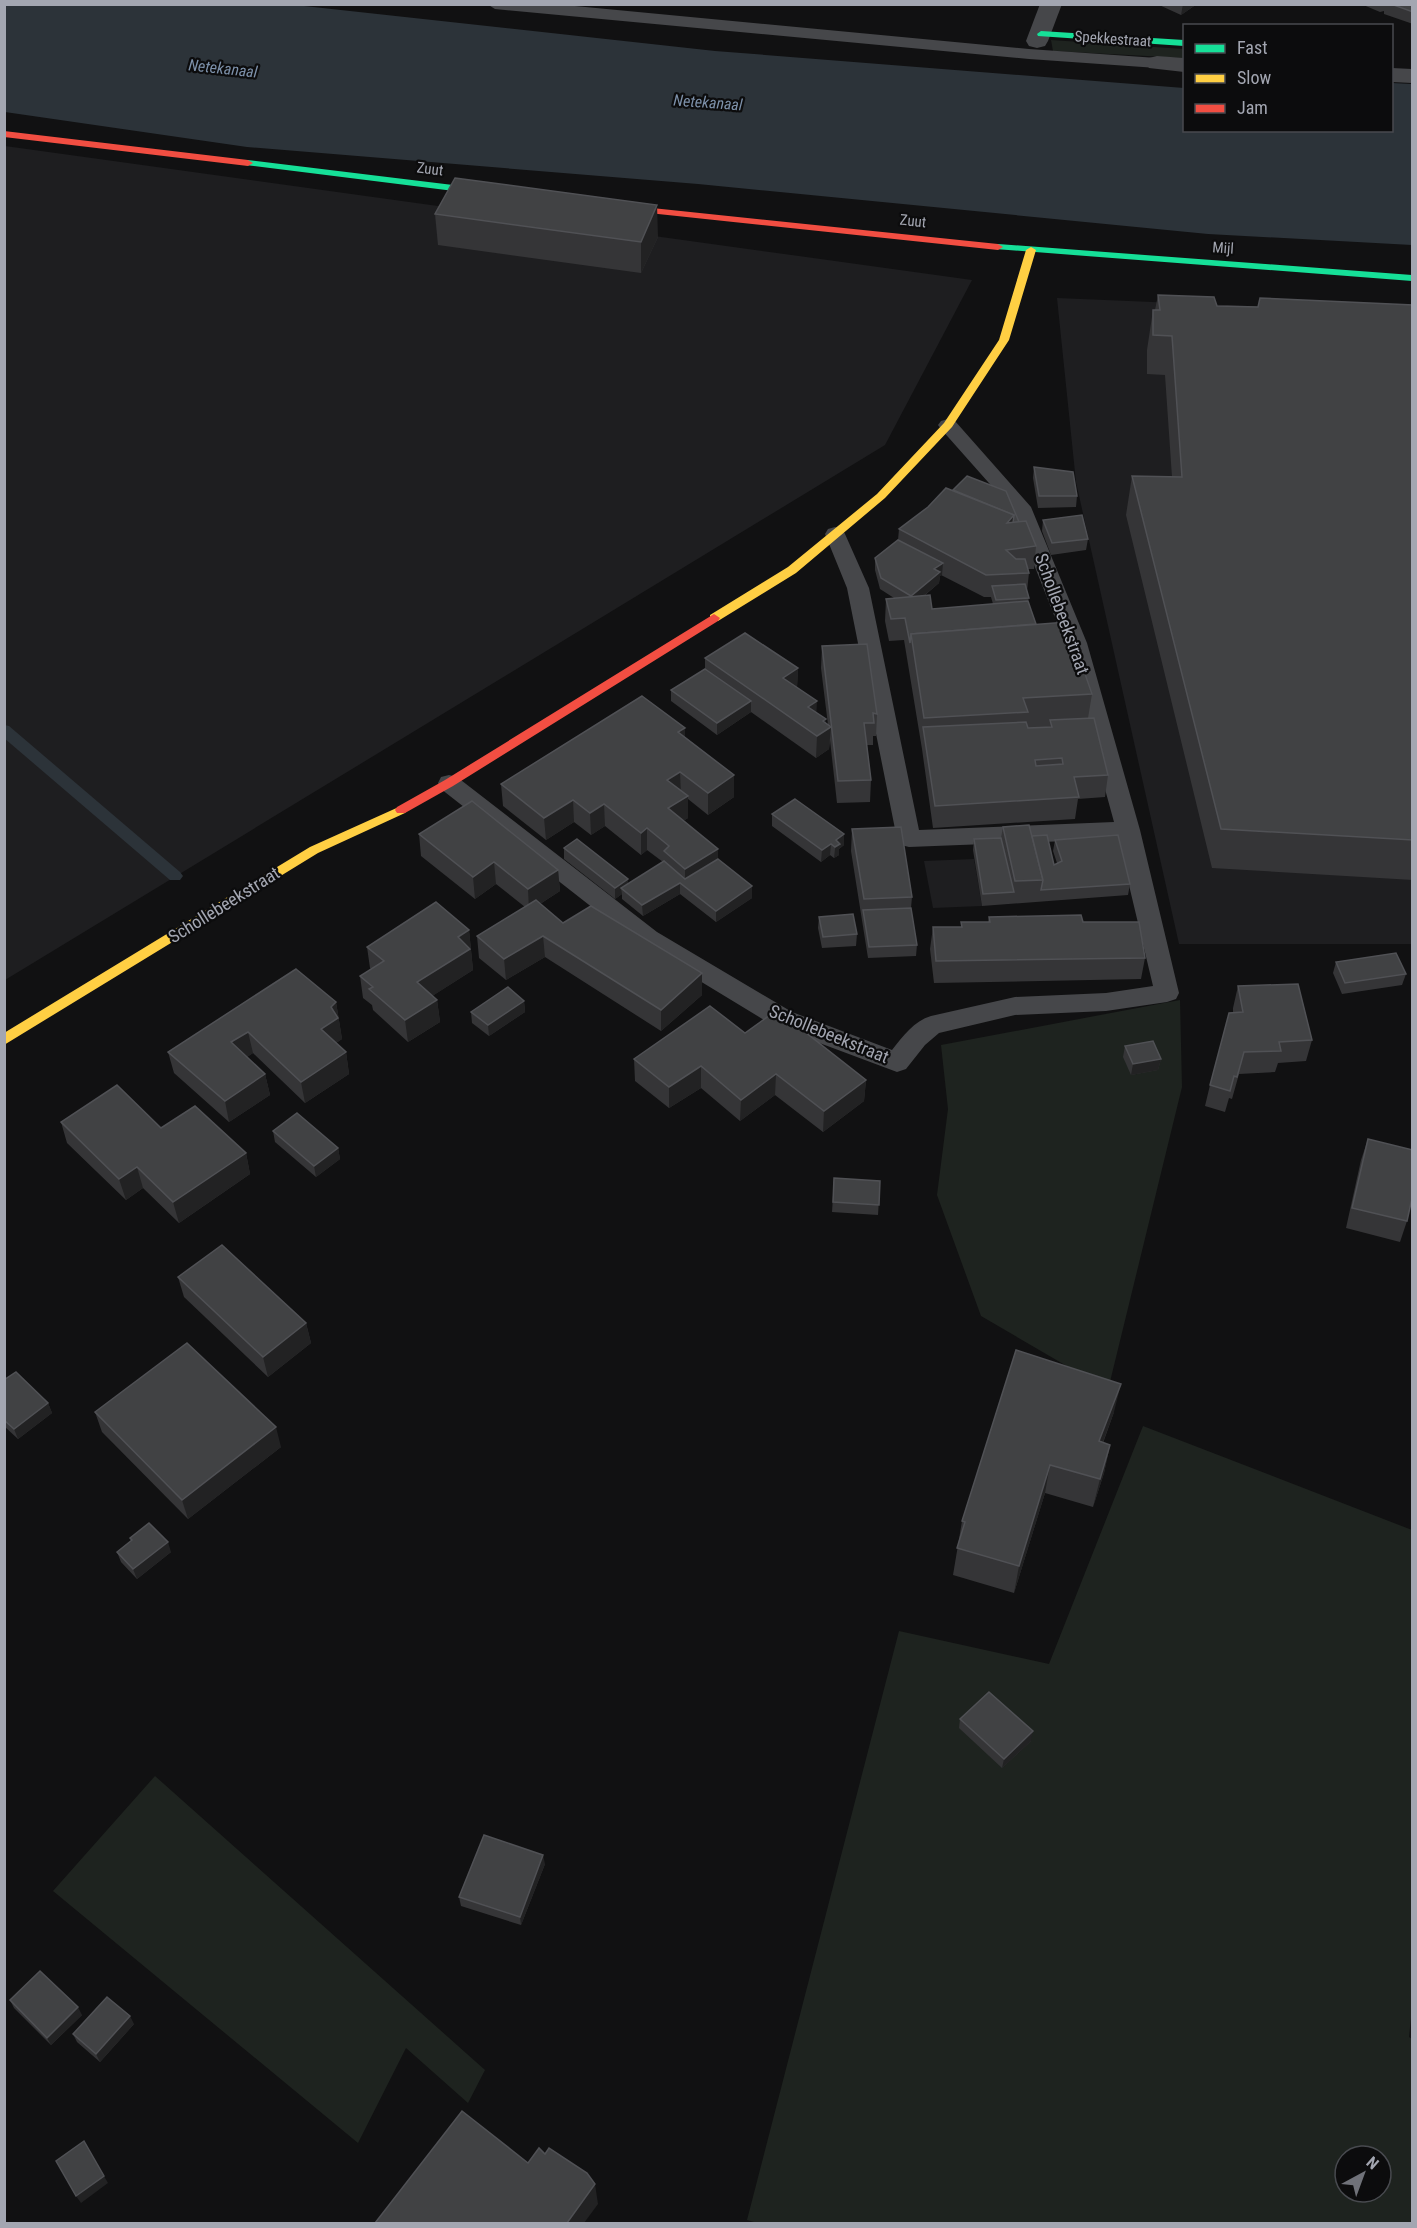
<svg xmlns="http://www.w3.org/2000/svg" width="1417" height="2228" viewBox="0 0 1417 2228" font-family="'Roboto Condensed',sans-serif">
<style>
.built{fill:#1e1e20}
.green{fill:#1e231f;fill-rule:evenodd}
.water{fill:#2c3339}
.lines{fill:none;stroke-linecap:round;stroke-linejoin:round}
.stream{fill:#2c3339;fill-rule:evenodd}
.lane{fill:#46474a;fill-rule:evenodd}
.street{fill:#46474a;fill-rule:evenodd}
.fast{fill:#16e098;fill-rule:evenodd}
.slow{fill:#ffcf43;fill-rule:evenodd}
.jam{fill:#f24e42;fill-rule:evenodd}
.wall{fill:#353537;fill-rule:evenodd}
.shaded-wall{fill:#222223}
.building{fill:#414244;stroke:#505155;stroke-width:1.5;fill-rule:evenodd}
.labels{text-anchor:middle;stroke-width:4.5;stroke-linejoin:round;paint-order:stroke}
.far-street-label{font-size:15px;fill:#a3a6b1;stroke:#0c0c0d}
.far-water-label{font-size:16px;font-style:italic;fill:#7d91aa;stroke:#0c0c0d}
.street-label{font-size:18px;fill:#a3a6b1;stroke:#0c0c0d}
</style>
<rect width="100%" height="100%" fill="#111112"/>
<g class="built">
<path d="M5 146 972 280 885 445 5 980Z"/>
<path d="M1057 298 1412 313V944H1179L1076 482Z"/>
<path d="M974 859 982 906 933 908 924 861Z"/>
</g>
<g class="green">
<path d="M1051 40 1184 49V58L1053 51Z"/>
<path d="M1180 1000 1182 1087 1108 1390 981 1316 937 1195 948 1109 941 1045Z"/>
<path d="M1143 1426 1412 1530V2009L1409 2037 1412 2039V2223L761 2224 747 2220 899 1631 1049 1664ZM1345 2156H1381V2192H1345Z"/>
<path d="M155 1776 485 2070 468 2103 406 2048 358 2143 53 1891Z"/>
</g>
<path class="water" d="M5 4 295 5 715 51 1184 88V130H1392V83L1412 84V245L1208 234 698 184 247 147 5 112Z"/>
<g class="lines">
<path class="stream" d="M4 725 9 726 180 872 183 876 180 880H170L4 738Z"/>
<g class="lane">
<path d="M487 4H554L1029 49 1157 58 1163 59 1166 63 1163 67 1157 68 1029 59 495 9Z"/>
<path d="M948 419 955 421 1031 507 1087 643 1140 830 1179 993 1176 999 1167 1002 1106 1011 1015 1015 939 1033 925 1045 906 1069 897 1072 774 1026 639 944 441 789 438 783 441 777 449 775 457 777 657 932 792 1012 892 1050C903 1036 914 1021 931 1016L1015 997 1106 993 1153 986 1118 839 909 847 901 845 897 839 847 588 825 534 828 529 835 527 842 529 845 534 869 588 919 830 1114 822 1065 643 1012 509 941 429 938 425 941 421Z"/>
</g>
<g class="street">
<path d="M1040 4H1062L1048 41 1045 46 1037 48 1029 46 1026 41Z"/>
<path d="M1157 56 1184 58V72L1149 68 1146 63 1149 58Z"/>
<path d="M1392 68 1412 69V83L1392 82Z"/>
</g>
<g class="fast">
<path d="M1041 31 1184 40V46L1038 36 1037 34Z"/>
<path d="M248 160 494 190 499 193 494 196 245 165V161Z"/>
<path d="M998 244 1412 275V281L995 249V245Z"/>
</g>
<g class="slow">
<path d="M1031 247 1036 250 1009 340 952 427 885 498 796 573 718 621H710V615L788 567 877 494 944 423 999 340 1026 250Z"/>
<path d="M401 806 405 807 407 810 405 813 318 853 4 1045V1033L310 847Z"/>
</g>
<g class="jam">
<path d="M4 131 248 160 253 163 248 166 4 137Z"/>
<path d="M614 204 998 244 1003 247 998 250 611 209V205Z"/>
<path d="M714 614 720 618 718 621 453 786 405 813H397L395 810 397 807 445 780Z"/>
</g>
</g>
<g class="wall">
<path d="M1157 4H1197L1181 15Z"/>
<path d="M1361 4H1413V24L1384 14V11L1380 12Z"/>
<path d="M435 214 658 237 641 273 438 245Z"/>
<path d="M1158 295 1217 306 1258 307 1413 305V880L1212 868 1126 515 1132 476 1172 477 1165 375 1147 374V350L1153 310H1155Z"/>
<path d="M1034 467 1077 496 1076 507 1038 508 1033 478Z"/>
<path d="M1043 520 1088 539 1086 550 1051 555 1042 531Z"/>
<path d="M1019 522 1036 546 1034 569H1028L1029 573 1027 591 1029 598 1028 601 1036 624 1092 694 1088 718 1108 775 1105 797 1078 799 1075 819 933 828 922 749 904 640 889 641 885 621 886 599 894 598 880 589 875 570V558L898 540 899 529ZM941 575 984 597H991L993 604 932 609 924 596 939 583 940 576Z"/>
<path d="M822 646 877 714 876 736H873V745H867L871 780 870 802 837 803 830 740 829 749 816 758 751 712 717 735 671 701V690L705 669V658L798 668 797 687 817 713 828 725 821 668Z"/>
<path d="M685 728V737L734 775V797L708 815 688 799V818L683 821 752 898 716 922 680 894 643 916 622 899V894L615 899 564 859V848L628 879V884L663 862 647 850 641 855 605 826 591 835 574 822 546 840 503 806 501 784Z"/>
<path d="M772 814 844 834V845L839 849V855L834 858 830 855 821 862 772 826Z"/>
<path d="M1003 827 1032 836 1054 865 1057 863 1053 851 1055 840 1130 884 1128 895 982 906 973 850 974 839 1001 838Z"/>
<path d="M852 829 912 897 911 908 917 945 916 956 868 958 851 851Z"/>
<path d="M419 834 558 870 560 891 540 904 563 923 702 973V995L661 1031 545 957 506 980 479 958 477 936 525 907 496 884 475 899 421 856Z"/>
<path d="M819 917 857 934 856 946 822 948 818 928Z"/>
<path d="M989 917 1083 922 1145 958 1141 979 934 983 930 949 933 927H961V922H988Z"/>
<path d="M469 930 473 970 432 996 437 1000 440 1022 408 1042 373 1010 372 1005 363 998 360 976 371 969 370 968 367 947Z"/>
<path d="M1336 962 1406 974 1402 985 1342 994 1333 973Z"/>
<path d="M1238 986 1312 1040 1306 1061 1278 1063 1275 1072 1239 1074 1232 1099 1229 1098 1225 1112 1205 1106 1210 1085 1233 1012V1008Z"/>
<path d="M524 1001 525 1012 489 1036 472 1023 471 1012Z"/>
<path d="M336 1002 342 1039 336 1043 346 1052 349 1074 305 1103 253 1053 247 1057 265 1074 270 1095 229 1122 174 1073 168 1052Z"/>
<path d="M745 1033 866 1080 864 1101 823 1132 775 1095 740 1121 701 1088 669 1108 635 1081 634 1059Z"/>
<path d="M1125 1046 1161 1059 1158 1070 1131 1075 1123 1057Z"/>
<path d="M61 1122 161 1128 246 1153 250 1174 179 1223 143 1188 126 1200 67 1143Z"/>
<path d="M273 1131 338 1148 340 1159 316 1177 275 1142Z"/>
<path d="M1368 1139 1407 1221 1400 1242 1346 1228 1361 1160Z"/>
<path d="M834 1178 880 1181 878 1215 832 1212Z"/>
<path d="M178 1277 306 1323 311 1343 268 1377 184 1297Z"/>
<path d="M4 1380 48 1403 52 1413 18 1439 4 1426Z"/>
<path d="M95 1412 281 1447 188 1519 102 1432Z"/>
<path d="M1114 1412 1103 1443 1110 1445 1104 1473 1093 1507 1045 1493 1014 1593 953 1575 962 1521Z"/>
<path d="M130 1538 171 1552 137 1579 121 1562 117 1552 131 1541Z"/>
<path d="M960 1719 1031 1741 1002 1768 959 1728Z"/>
<path d="M545 1864 521 1925 461 1906 459 1897Z"/>
<path d="M10 2000 82 2015 51 2045 14 2008Z"/>
<path d="M134 2024 100 2062 77 2042 73 2034Z"/>
</g>
<g class="shaded-wall">
<path d="M1183 4H1197L1181 15Z"/>
<path d="M657 205 658 237 641 273V242Z"/>
<path d="M1014 515 1012 537 1007 523Z"/>
<path d="M943 563 942 575 940 576 939 583 910 607 911 596 934 569Z"/>
<path d="M798 668 797 691 783 678Z"/>
<path d="M751 701V712L717 735V723Z"/>
<path d="M817 701 816 723 808 707Z"/>
<path d="M826 719 825 730 831 727 829 749 816 758 817 736 823 721Z"/>
<path d="M685 728V750L678 732Z"/>
<path d="M680 772 681 794 667 780Z"/>
<path d="M734 775V797L708 815V793Z"/>
<path d="M688 796V818L668 830V808Z"/>
<path d="M573 800 574 822 546 840 544 818Z"/>
<path d="M604 804 605 826 591 835 590 813Z"/>
<path d="M647 828V850L641 855V833Z"/>
<path d="M844 834V845L839 849V855L834 858 836 840Z"/>
<path d="M831 844 830 855 821 862 822 850Z"/>
<path d="M718 849V871L685 887V869Z"/>
<path d="M494 862 496 884 475 899 473 877Z"/>
<path d="M558 870 560 891 529 911 528 889Z"/>
<path d="M628 879V890L621 888 622 894 615 899V888Z"/>
<path d="M680 883V894L643 916 642 905Z"/>
<path d="M752 886V898L716 922V911Z"/>
<path d="M469 930 473 970 420 1004 417 982 458 937Z"/>
<path d="M543 936 545 957 506 980 504 959Z"/>
<path d="M702 973V995L661 1031V1010Z"/>
<path d="M437 1000 440 1022 408 1042 405 1020Z"/>
<path d="M524 1001 525 1012 489 1036 488 1025Z"/>
<path d="M336 1002 342 1039 325 1050 321 1029 331 1007Z"/>
<path d="M248 1032 253 1053 236 1064 231 1042Z"/>
<path d="M346 1052 349 1074 305 1103 301 1082Z"/>
<path d="M1161 1059 1158 1070 1131 1075 1133 1064Z"/>
<path d="M701 1066V1088L669 1108V1087Z"/>
<path d="M265 1074 270 1095 229 1122 225 1101Z"/>
<path d="M776 1074 775 1095 740 1121 741 1100Z"/>
<path d="M866 1080 864 1101 823 1132 824 1111Z"/>
<path d="M338 1148 340 1159 316 1177 314 1166Z"/>
<path d="M246 1153 250 1174 179 1223 173 1202Z"/>
<path d="M137 1167 143 1188 126 1200 119 1179Z"/>
<path d="M306 1323 311 1343 268 1377 263 1357Z"/>
<path d="M1121 1384 1114 1412 1093 1469 1099 1441Z"/>
<path d="M48 1403 52 1413 18 1439 14 1429Z"/>
<path d="M276 1427 281 1447 188 1519 182 1500Z"/>
<path d="M1110 1445 1104 1473 1093 1507 1100 1479Z"/>
<path d="M1050 1465 1045 1493 1014 1593 1019 1566Z"/>
<path d="M168 1542 171 1552 137 1579 133 1569Z"/>
<path d="M1033 1731 1031 1741 1002 1768 1004 1759Z"/>
<path d="M543 1855 545 1864 521 1925 520 1917Z"/>
<path d="M78 2007 82 2015 51 2045 47 2038Z"/>
<path d="M130 2016 134 2024 100 2062 96 2054Z"/>
<path d="M104 2176 108 2183 81 2203 76 2196Z"/>
<path d="M595 2184 598 2204 584 2223H567Z"/>
</g>
<g class="building">
<path d="M1391 4H1413V12Z"/>
<path d="M455 178 657 205 641 242 435 214Z"/>
<path d="M1158 295 1214 297 1217 306 1258 307 1260 298 1413 305V840L1221 829 1132 476 1182 477 1172 336 1153 335V310H1160Z"/>
<path d="M1034 467 1073 472 1077 496H1039Z"/>
<path d="M967 476 1006 491 1019 522 1013 523 1014 515 953 490Z"/>
<path d="M946 488 1014 515 1007 523 1026 521 1036 546 1006 550 1016 559H1025L1029 573 986 575 899 529 928 507Z"/>
<path d="M1082 515 1088 539 1052 543 1043 520Z"/>
<path d="M898 540 943 563 934 569 940 572 911 596 881 578 875 558Z"/>
<path d="M1025 584 1029 598 996 600 992 586Z"/>
<path d="M930 595 932 609 1028 601 1036 624 911 634 910 643 905 618 891 619 886 599Z"/>
<path d="M1067 622 1092 694 1023 698 1028 712 924 718 911 634Z"/>
<path d="M745 633 798 668 783 678 817 701 808 707 826 719 823 721 831 727 817 736 705 658Z"/>
<path d="M867 644 877 714 873 713 874 723H864L871 780 838 781 822 646Z"/>
<path d="M705 669 751 701 717 723 671 690Z"/>
<path d="M642 696 685 728 678 732 734 775 708 793 680 772 667 780 688 796 668 808 718 849 685 869 664 851 669 846 647 828 641 833 604 804 590 813 573 800 544 818 501 784Z"/>
<path d="M1094 718 1108 775 1074 777 1079 797 935 806 923 727 1026 722 1028 728 1052 727 1050 720ZM1062 758 1063 764 1036 766 1035 760Z"/>
<path d="M795 799 844 834 836 840 840 844 835 847 831 844 822 850 772 814Z"/>
<path d="M472 801 558 870 528 889 494 862 473 877 419 834Z"/>
<path d="M1029 825 1043 880 1015 881 1003 827Z"/>
<path d="M901 827 912 897 864 899 852 829Z"/>
<path d="M1047 835 1054 865 1062 861 1055 840 1118 835 1130 884 1041 890 1043 880 1032 836Z"/>
<path d="M1001 838 1014 892 983 894 974 839Z"/>
<path d="M577 839 628 879 615 888 564 848Z"/>
<path d="M718 859 752 886 716 911 680 883 642 905 621 888 664 861 685 879Z"/>
<path d="M536 900 563 923 591 906 702 973 661 1010 543 936 504 959 477 936Z"/>
<path d="M436 902 469 930 458 937 470 949 417 982 437 1000 405 1020 369 989 373 987 360 976 384 961 367 947Z"/>
<path d="M911 908 917 945 869 947 863 910Z"/>
<path d="M853 914 857 934 823 937 819 917Z"/>
<path d="M1081 915 1083 922H1139L1145 958 936 961 933 927H962L961 922H990L989 917Z"/>
<path d="M1396 953 1406 974 1345 983 1336 962Z"/>
<path d="M296 969 336 1002 331 1007 338 1018 321 1029 346 1052 301 1082 248 1032 231 1042 265 1074 225 1101 168 1052Z"/>
<path d="M1298 984 1312 1040 1279 1042 1281 1051 1244 1052 1237 1077 1234 1076 1230 1091 1210 1085 1229 1013 1243 1012 1238 986Z"/>
<path d="M508 987 524 1001 488 1025 471 1012Z"/>
<path d="M710 1006 745 1033 777 1010 866 1080 824 1111 776 1074 741 1100 701 1066 669 1087 634 1059Z"/>
<path d="M1153 1041 1161 1059 1133 1064 1125 1046Z"/>
<path d="M117 1085 161 1128 195 1106 246 1153 173 1202 137 1167 119 1179 61 1122Z"/>
<path d="M297 1113 338 1148 314 1166 273 1131Z"/>
<path d="M1368 1139 1413 1150V1194L1407 1221 1352 1208Z"/>
<path d="M834 1178 880 1181 879 1205 833 1202Z"/>
<path d="M222 1245 306 1323 263 1357 178 1277Z"/>
<path d="M187 1343 276 1427 182 1500 95 1412Z"/>
<path d="M1016 1350 1121 1384 1099 1441 1110 1445 1100 1479 1050 1465 1019 1566 957 1548 965 1522 962 1521Z"/>
<path d="M16 1372 48 1403 14 1429 4 1420V1380Z"/>
<path d="M149 1523 168 1542 133 1569 117 1552 132 1540 130 1538Z"/>
<path d="M989 1692 1033 1731 1004 1759 960 1719Z"/>
<path d="M484 1835 543 1855 520 1917 459 1897Z"/>
<path d="M40 1971 78 2007 47 2038 10 2000Z"/>
<path d="M107 1997 130 2016 96 2054 73 2034Z"/>
<path d="M462 2111 528 2163 539 2148 545 2154 549 2148 587 2173 595 2184 567 2223H375Z"/>
<path d="M84 2141 104 2176 76 2196 56 2161Z"/>
</g>
<g class="labels">
<g class="far-street-label">
<text transform="translate(1113 39) rotate(4)" y="5">Spekkestraat</text>
<text transform="translate(430 169) rotate(7)" y="5">Zuut</text>
<text transform="translate(913 221) rotate(6)" y="5">Zuut</text>
<text transform="translate(1223 248) rotate(4)" y="5">Mijl</text>
</g>
<g class="far-water-label">
<text transform="translate(223 68) rotate(6)" y="6">Netekanaal</text>
<text transform="translate(708 102) rotate(4)" y="6">Netekanaal</text>
</g>
<g class="street-label">
<text transform="translate(1062 614) rotate(70)" y="6">Schollebeekstraat</text>
<text transform="translate(224 905) rotate(-32)" y="6">Schollebeekstraat</text>
<text transform="translate(829 1034) rotate(22)" y="6">Schollebeekstraat</text>
</g>
</g>
<rect width="1417" height="2228" fill="none" stroke="#a3a6b1" stroke-width="12"/>
<rect x="1183" y="24" width="210" height="108" fill="#0c0c0d" stroke="#484a4f" stroke-width="1.5"/>
<rect x="1195" y="44" width="30" height="9" fill="#16e098" stroke="#484a4f" stroke-width="1.5"/>
<text x="1237" y="54" font-size="18" fill="#a3a6b1">Fast</text>
<rect x="1195" y="74" width="30" height="9" fill="#ffcf43" stroke="#484a4f" stroke-width="1.5"/>
<text x="1237" y="84" font-size="18" fill="#a3a6b1">Slow</text>
<rect x="1195" y="104" width="30" height="9" fill="#f24e42" stroke="#484a4f" stroke-width="1.5"/>
<text x="1237" y="114" font-size="18" fill="#a3a6b1">Jam</text>
<g transform="translate(1363 2174) rotate(41)"><circle r="28" fill="#0c0c0d" stroke="#484a4f" stroke-width="1.5"/>
<path d="M0-4.5L10 22L0 15L-10 22Z" fill="#707279"/>
<text y="-9" font-size="16" font-weight="bold" text-anchor="middle" fill="#a3a6b1">N</text>
</g>
</svg>
